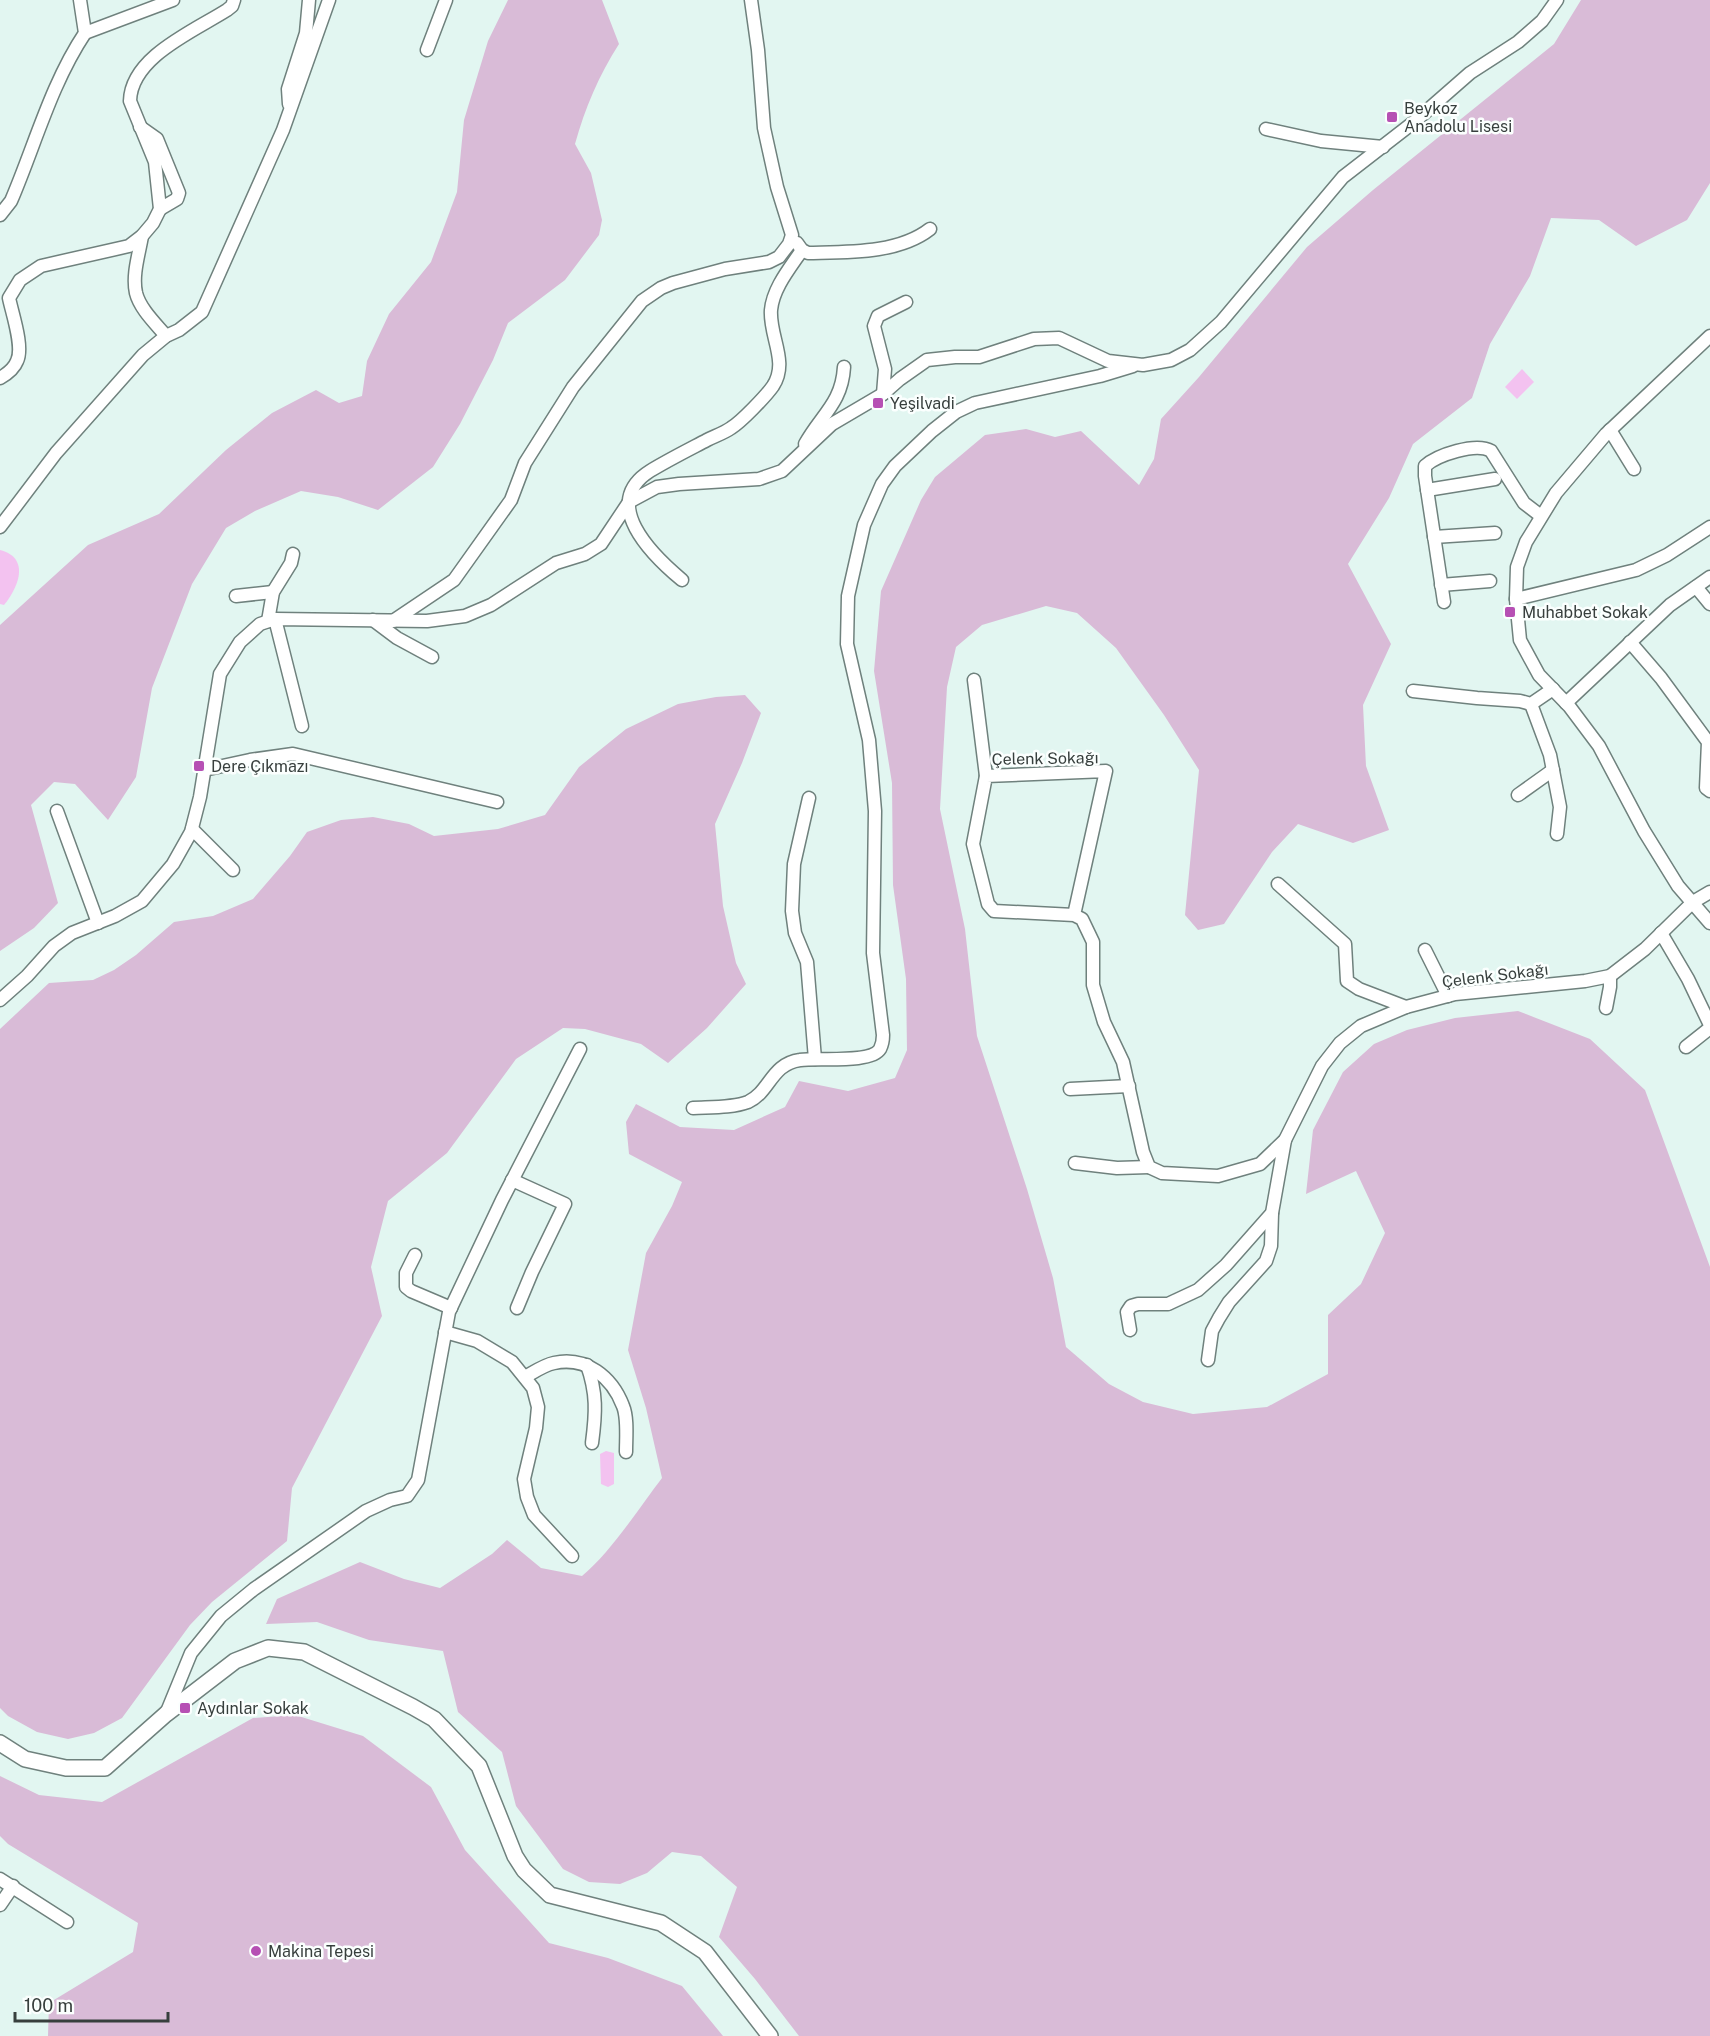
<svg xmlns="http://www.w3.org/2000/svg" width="1710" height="2036" viewBox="0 0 1710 2036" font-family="'Public Sans',sans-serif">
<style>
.green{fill:#d9bbd7}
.water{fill:#f3c2f0}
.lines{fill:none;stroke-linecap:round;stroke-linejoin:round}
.minor-casing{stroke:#6f817d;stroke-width:15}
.major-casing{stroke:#6f817d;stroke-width:18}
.minor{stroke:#fff;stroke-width:12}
.major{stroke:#fff;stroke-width:15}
.poi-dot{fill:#b650b4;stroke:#fbfffe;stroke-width:2}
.labels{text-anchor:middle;stroke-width:5;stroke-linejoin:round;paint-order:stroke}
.poi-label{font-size:16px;fill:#373f3d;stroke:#fbfffe;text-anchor:start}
.street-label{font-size:16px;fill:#373f3d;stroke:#fbfffe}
</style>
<rect width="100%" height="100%" fill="#e2f6f1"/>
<g class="green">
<path d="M508 0H602L619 44C599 75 585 108 575 144L591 173 602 220 599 235 565 280 508 323 493 360 460 424 433 467 378 510 338 497 301 491 255 511 226 528 192 584 152 688 136 777 108 820 75 784 54 782 31 805 58 903 34 928 0 951V625L88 545 159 514 226 450 272 413 316 390 339 403 362 396 367 361 389 314 431 262 457 192 464 120 488 41Z"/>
<path d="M1581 0H1710V183L1687 220 1636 246 1599 220 1551 218 1530 276 1490 344 1472 398 1413 444 1389 498 1348 564 1391 644 1363 705 1366 766 1389 830 1353 843 1298 824 1272 852 1224 924 1198 930 1185 915 1199 770 1164 715 1116 648 1077 613 1046 606 982 625 956 647 947 687 940 809 965 929 977 1036 1027 1189 1053 1278 1066 1347 1109 1384 1143 1402 1193 1414 1267 1407 1328 1374V1315L1361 1284 1385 1233 1356 1171 1306 1194 1313 1130 1343 1072 1374 1044 1407 1030 1455 1018 1518 1011 1590 1039 1645 1090 1710 1267V2036H799L755 1979 719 1937 737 1887 701 1856 672 1852 647 1873 620 1884 589 1882 563 1869 516 1806 502 1752 458 1712 443 1651 369 1640 317 1622 266 1624 277 1599 360 1562 404 1579 440 1588 492 1554 507 1540 541 1568 582 1576C611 1552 639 1508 662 1478L646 1408 628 1350 646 1253 672 1206 682 1182 629 1154 626 1122 636 1104 680 1127 734 1130 785 1107 799 1081 848 1091 895 1078 907 1050 906 979 893 885 892 783 874 671 881 591 921 500 935 477 985 435 1026 429 1055 437 1081 431 1139 485 1154 459 1161 419 1199 377 1307 247 1373 190 1554 44Z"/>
<path d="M745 695 761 713 742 763 715 824 723 906 736 963 746 984 707 1028 668 1063 641 1044 585 1029 563 1028 516 1059 447 1153 388 1201 371 1267 382 1316 292 1488 287 1541 212 1602 190 1625 122 1718 94 1733 68 1739 37 1732 8 1716 0 1708V1029L49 983 93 980 114 970 136 955 174 922 213 916 253 899 290 856 307 832 341 820 373 817 409 824 434 836 498 829 545 815 579 767 626 729 678 704 716 697Z"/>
<path d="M295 1715 363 1736 431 1787 465 1850 549 1943 608 1958 682 1986 723 2036H48L49 2003 133 1952 138 1923 8 1844 0 1836V1776L39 1795 102 1802 253 1718Z"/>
</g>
<g class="water">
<path d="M1522 369 1534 382 1517 399 1505 387Z"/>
<path d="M0 550C31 558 18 588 4 605L0 604Z"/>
<path d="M606 1451 614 1453V1484L608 1487 601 1484 600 1454Z"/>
</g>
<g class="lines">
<g class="minor-casing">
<g id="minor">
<path d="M85 33 173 0"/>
<path d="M427 50 446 0"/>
<path d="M289 104 288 89 306 33 309 0"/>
<path d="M140 127 157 139 179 193 177 199 160 209"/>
<path d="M1266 129 1321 141 1383 147"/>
<path d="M0 215 11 201C35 145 51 84 85 33L80 0"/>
<path d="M142 236C139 254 132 275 136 293 140 309 156 324 166 336"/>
<path d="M797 243 802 250 808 253C847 252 898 254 930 229"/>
<path d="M1710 336 1606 434 1556 493 1526 542 1517 567 1516 599 1520 640 1539 675 1569 706 1599 746 1644 831 1678 886 1710 923"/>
<path d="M0 378C7 374 14 369 17 361 24 347 12 313 9 298L20 280 41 266 129 246 142 236 153 223 160 209 155 162 130 101C131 57 194 31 227 10L232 6 234 0"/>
<path d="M883 394 885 369 874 326 878 316 906 302"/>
<path d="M1610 430 1634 469"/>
<path d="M805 444C821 415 842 403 844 367"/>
<path d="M1427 490 1495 479"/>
<path d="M0 527 56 453 143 355 166 336 179 330 202 312 283 130 329 0"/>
<path d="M1434 537 1495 533"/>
<path d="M682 580C652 555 599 503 650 471 668 460 688 450 707 440 715 436 724 433 731 428 741 422 766 396 773 386 789 362 769 336 771 310 773 288 790 268 802 250"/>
<path d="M1441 585 1490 581"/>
<path d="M1696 587 1710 604"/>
<path d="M236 596 273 592"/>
<path d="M1516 599 1636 570 1667 555 1710 527"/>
<path d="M1444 602 1425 476V466C1437 455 1476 442 1491 451L1524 503 1541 516"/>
<path d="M275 619 302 726"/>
<path d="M373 620 397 638 432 657"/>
<path d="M268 621 273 592 291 563 293 554"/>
<path d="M393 621 454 580 511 500 525 463 573 387 642 301 661 288 673 283 725 269 769 262 779 257 789 244 792 235 777 187 764 128 758 50 751 0"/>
<path d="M1630 642 1661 678 1708 742 1706 788 1710 791"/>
<path d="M974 680 986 776"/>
<path d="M1413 691 1477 698 1520 701 1531 704 1553 689"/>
<path d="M1566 703 1670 605 1710 577"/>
<path d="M1531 704 1550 755 1560 807 1557 834"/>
<path d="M204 770 250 760 293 754 497 802"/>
<path d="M1518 795 1553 770"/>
<path d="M809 798 794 864 792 911 795 933 807 962 815 1059"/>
<path d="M57 811 98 923"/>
<path d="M192 829 233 870"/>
<path d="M1278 884 1345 944 1347 981 1359 989 1406 1007"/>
<path d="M1074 915 1106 771 986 776 973 844 988 904 994 911 1074 915 1082 919 1093 942V985L1104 1022 1123 1062 1143 1152 1149 1167 1162 1173 1218 1176 1260 1164 1285 1140 1322 1066 1340 1043 1361 1026 1406 1007 1455 994 1585 981 1610 976 1645 949 1693 902 1710 892"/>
<path d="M1661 933 1688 979 1710 1025"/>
<path d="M1425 950 1448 996"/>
<path d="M0 1000 27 976 54 946 72 933 115 916 142 901 173 864 191 832 200 797 220 674 240 642 260 624 275 619 427 621 465 616 491 605 556 563 585 554 601 544 629 502 657 487 679 484 759 479 782 471 832 424 883 394 900 379 927 360 955 357H979L1034 339 1059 338 1108 361 1143 365 1171 360 1190 350 1221 322 1343 177 1414 122 1470 73 1518 42 1542 21 1557 0"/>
<path d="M1606 1008 1610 987V976"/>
<path d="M1686 1047 1710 1028"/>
<path d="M1070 1089 1129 1086"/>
<path d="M693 1108C710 1107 732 1108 748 1102 770 1092 771 1064 800 1060 817 1057 871 1064 880 1049 882 1045 883 1039 883 1035L873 953 875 811 869 740 847 644 848 596 864 525 882 484 895 466 932 431 956 412 975 403 1100 376 1133 366"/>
<path d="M1075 1163 1117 1168 1149 1167"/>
<path d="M512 1180 565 1204 532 1272 517 1308"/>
<path d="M415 1255 406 1273V1287L411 1291 451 1308"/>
<path d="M1130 1330 1127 1312 1131 1306 1138 1304H1168L1198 1290 1226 1265 1272 1213 1285 1140"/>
<path d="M445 1332 477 1341 512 1362 533 1388 538 1407 536 1428 524 1479 527 1497 534 1515 572 1556"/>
<path d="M1208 1360 1212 1331 1219 1318 1229 1302 1266 1261 1271 1246 1272 1213"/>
<path d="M587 1365C597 1393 596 1413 592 1443"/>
<path d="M525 1377C534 1372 544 1365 554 1363 586 1356 612 1377 623 1406 628 1418 626 1438 626 1452"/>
<path d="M166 1714 191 1653 221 1616 254 1589 366 1511 390 1500 407 1496 418 1480 449 1312 502 1200 580 1049"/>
<path d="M0 1879 67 1922"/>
<path d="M0 1905 13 1886"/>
</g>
</g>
<g class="major-casing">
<path id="major" d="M0 1743 25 1759 66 1768H105L166 1714 235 1661 268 1648 304 1652 413 1707 434 1719 479 1766 515 1856 524 1870 550 1895 661 1923 705 1952 770 2036"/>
</g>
<use href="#minor" class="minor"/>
<use href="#major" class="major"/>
</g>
<g class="poi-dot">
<rect x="1386" y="111" width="12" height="12" rx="3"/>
<rect x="872" y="397" width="12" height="12" rx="3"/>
<rect x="1504" y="606" width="12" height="12" rx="3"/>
<rect x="193" y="760" width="12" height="12" rx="3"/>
<rect x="179" y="1702" width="12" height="12" rx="3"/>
<circle cx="256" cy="1951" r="6"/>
</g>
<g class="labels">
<g class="poi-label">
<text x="1404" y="114">Beykoz<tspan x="1404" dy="18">Anadolu Lisesi</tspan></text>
<text x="890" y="409">Yeşilvadi</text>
<text x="1522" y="618">Muhabbet Sokak</text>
<text x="211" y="772">Dere Çıkmazı</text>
<text x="197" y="1714">Aydınlar Sokak</text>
<text x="268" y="1957">Makina Tepesi</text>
</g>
<g class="street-label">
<text transform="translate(1045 758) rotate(-1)" y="6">Çelenk Sokağı</text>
<text transform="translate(1495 975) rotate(-7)" y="6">Çelenk Sokağı</text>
</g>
</g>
<path d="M15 2012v9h153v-9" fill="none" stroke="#373f3d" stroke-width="3"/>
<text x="24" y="2012" font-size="18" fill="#373f3d" stroke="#fbfffe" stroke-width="4.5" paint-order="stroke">100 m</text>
</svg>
